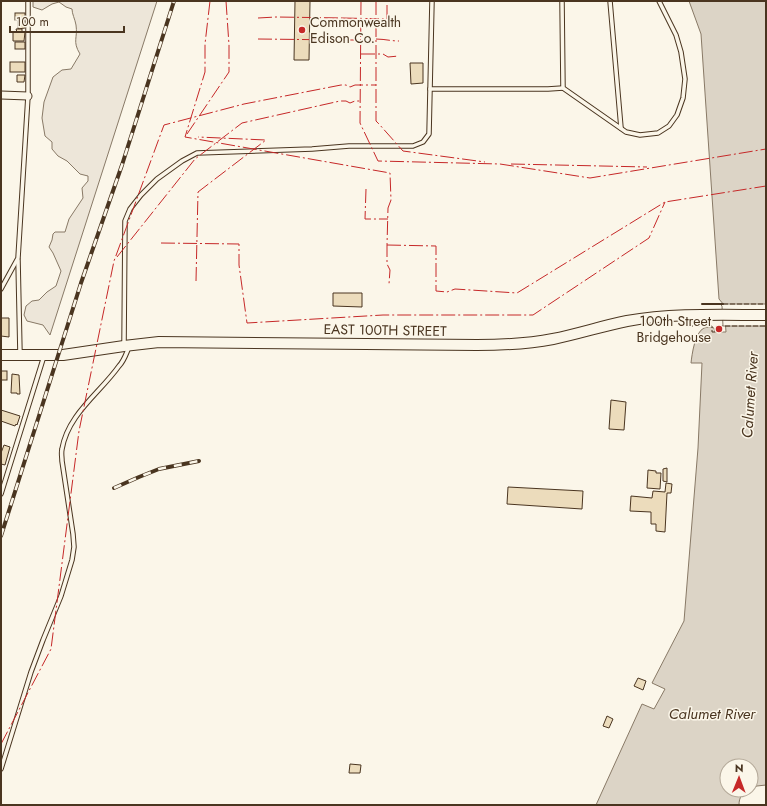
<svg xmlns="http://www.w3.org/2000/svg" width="767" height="806" viewBox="0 0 767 806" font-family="Jost,sans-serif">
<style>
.green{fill:#ede6d9;stroke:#887966}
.water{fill:#dcd4c6;stroke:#887966}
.pier{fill:#fbf6e9;stroke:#887966}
.building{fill:#ecdcbc;stroke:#4a3520}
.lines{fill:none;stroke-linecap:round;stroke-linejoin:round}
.service-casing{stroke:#4a3520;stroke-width:5.5}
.minor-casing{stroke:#4a3520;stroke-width:9}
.secondary-casing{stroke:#4a3520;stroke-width:12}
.service{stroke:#fbf6e9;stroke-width:3.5}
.minor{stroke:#fbf6e9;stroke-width:7}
.secondary{stroke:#fbf6e9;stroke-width:10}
.rail-casing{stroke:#4a3520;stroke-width:4}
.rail{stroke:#fbf6e9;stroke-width:2.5;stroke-dasharray:8;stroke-linecap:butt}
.fence{stroke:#4a3520;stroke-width:1;stroke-dasharray:5 2;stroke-linecap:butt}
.wall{stroke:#4a3520;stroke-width:2}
.power{stroke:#c62828;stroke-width:1;stroke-dasharray:14 3 2 3;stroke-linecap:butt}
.poi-dot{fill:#c62828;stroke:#fbf6e9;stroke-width:1.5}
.labels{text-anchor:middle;stroke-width:3;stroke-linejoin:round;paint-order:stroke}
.poi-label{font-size:14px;fill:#4a3520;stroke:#fbf6e9;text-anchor:start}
.street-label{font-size:14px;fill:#4a3520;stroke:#fbf6e9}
.water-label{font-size:15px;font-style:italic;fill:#4a3520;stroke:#fbf6e9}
</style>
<rect width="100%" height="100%" fill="#fbf6e9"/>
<path class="green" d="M33 1H157L50 335 43 325 27 321 24 315 26 306 32 301 39 300 47 292 56 286 61 271 53 253 49 247 52 240 53 234 55 232H65L69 219 83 198 82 188 88 181V176L80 174 67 161 58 156 52 149V142L45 136 42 118 44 102 53 77 62 70 71 69 80 54C72 41 78 38 76 25 75 19 72 14 72 9L66 7 59 2 52 4 42 10 33 7Z"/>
<path class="water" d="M689 1H766V785L757 786 751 789V766H727V790H749C742 794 739 797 739 805H596L642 704 654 709 665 689 652 683 684 621 698 448 702 363H691C692 354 695 332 704 328 707 327 711 327 714 328L715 332H726L724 305 719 299 701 34Z"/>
<path class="pier" d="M720 304H766V326H723L722 306Z"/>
<g class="building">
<path d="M295 1H310L309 60H294Z"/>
<rect x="15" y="13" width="10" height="7"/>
<path d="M18 21H25V28L18 29Z"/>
<path d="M16 29H22V32H25L24 41H13V32H17Z"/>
<rect x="15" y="42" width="10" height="7"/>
<rect x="10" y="62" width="15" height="10"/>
<path d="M410 63H423V83L411 84Z"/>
<path d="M17 75H25L24 82H17Z"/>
<path d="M333 293H362V307L333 306Z"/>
<path d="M1 318H9V337L1 336Z"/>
<rect x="1" y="371" width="6" height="9"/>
<path d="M12 374 19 375 20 394H17V393H11Z"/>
<path d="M611 400 626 402 624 430 609 429Z"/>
<path d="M1 410 20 416 17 425 16 424 15 426 1 421Z"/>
<path d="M4 445 10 447 5 465 1 464V453Z"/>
<path d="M667 468V482L663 481V469Z"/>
<path d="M648 470 656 471V473H661L660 489 647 488Z"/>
<path d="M666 483 672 484 671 493H667L665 532 656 531V524H651V512L630 511 631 496 652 498 653 491 665 492Z"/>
<path d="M508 487 583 491 582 509 507 504Z"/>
<path d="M638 678 646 681 643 690 634 686Z"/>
<path d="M607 716 613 719 609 728 603 726Z"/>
<path d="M350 764 361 765 360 773H349Z"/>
</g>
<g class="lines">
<g class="service-casing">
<g id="service">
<path d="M562 1 563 88 626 132 640 135 658 133 669 126 677 115 683 98 685 79 681 52 676 35 659 1"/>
<path d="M610 1 621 128"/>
<path d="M430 89H548L563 88"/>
<path d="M18 260 20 354"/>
<path d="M1 289 18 258 28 96V1"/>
<path d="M124 345 125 221 130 209 141 195 157 179 182 161 197 153 312 149 349 146H413L423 142 429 134 432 1"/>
<path d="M1 494 44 356"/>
<path d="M1 769 31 672 43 640 61 596 72 560 74 547 73 534 62 461C62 457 61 453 62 449 68 414 100 393 119 366 124 361 126 354 129 347"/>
</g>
</g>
<g class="minor-casing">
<path id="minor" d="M1 95 28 96"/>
</g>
<g class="secondary-casing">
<path id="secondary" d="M1 355H63L124 346 159 342 477 345C503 345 528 344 553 339 578 334 602 326 627 321 673 313 720 315 766 315"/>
</g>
<use href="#service" class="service"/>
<use href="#minor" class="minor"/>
<use href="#secondary" class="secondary"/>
<g class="rail-casing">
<g id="rail">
<path d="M114 488 139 477 159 469 199 461"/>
<path d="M1 536 81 283 122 165 174 1"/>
</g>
</g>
<use href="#rail" class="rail"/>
<g class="fence">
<path d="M723 304H766"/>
<path d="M688 326H712V332H722V326H766"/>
</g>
<path class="wall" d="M702 304H723"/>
<g class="power">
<path d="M210 1 205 44V72L185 137 390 173 391 200 388 208 387 245V264L390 270 389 284"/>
<path d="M361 1 360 123 378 161 500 164 590 178 766 149"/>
<path d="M376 1V121L379 124 403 151 485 162"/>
<path d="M258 18 276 17 344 18"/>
<path d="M343 18 387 19V1"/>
<path d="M258 39 344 40"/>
<path d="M376 39C384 39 391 41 399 41"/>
<path d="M343 40H361"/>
<path d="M361 54H383L388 57 399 56"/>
<path d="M187 134 229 72V45L226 1"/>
<path d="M511 164 647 167"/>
<path d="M366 189 365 219H388"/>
<path d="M161 243 239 244V265L247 323 383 315H533L649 238 665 202"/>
<path d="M387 245 436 246V291L447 292 455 289 517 293 665 202 766 186"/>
<path d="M117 257 195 159 242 123 340 101H346L350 103 355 101H360"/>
<path d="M196 281 198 192 266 140 198 137"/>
<path d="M1 744 51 649 79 431 114 261 164 125 244 104 341 85H346L350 87 355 85H376"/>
</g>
</g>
<g class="poi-dot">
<circle cx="302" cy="30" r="4"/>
<circle cx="719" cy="329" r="4"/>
</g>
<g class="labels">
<g class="poi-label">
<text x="310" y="27">Commonwealth<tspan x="310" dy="16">Edison Co.</tspan></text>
<text x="711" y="326" text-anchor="end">100th Street<tspan x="711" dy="16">Bridgehouse</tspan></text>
</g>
<g class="street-label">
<text transform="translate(385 330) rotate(1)" y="5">EAST 100TH STREET</text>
</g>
<g class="water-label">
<text transform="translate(750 395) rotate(-86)" y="5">Calumet River</text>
<text x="712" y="719">Calumet River</text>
</g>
</g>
<rect width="767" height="806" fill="none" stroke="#4a3520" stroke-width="4"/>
<g transform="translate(739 778) rotate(1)"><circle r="19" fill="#fbf6e9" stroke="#b4a999"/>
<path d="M0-3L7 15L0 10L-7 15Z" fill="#c62828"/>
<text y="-6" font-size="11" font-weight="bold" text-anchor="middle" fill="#4a3520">N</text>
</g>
<path d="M10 26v6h114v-6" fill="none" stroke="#4a3520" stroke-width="2"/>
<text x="16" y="26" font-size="12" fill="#4a3520" stroke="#fbf6e9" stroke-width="3" paint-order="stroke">100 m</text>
</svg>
